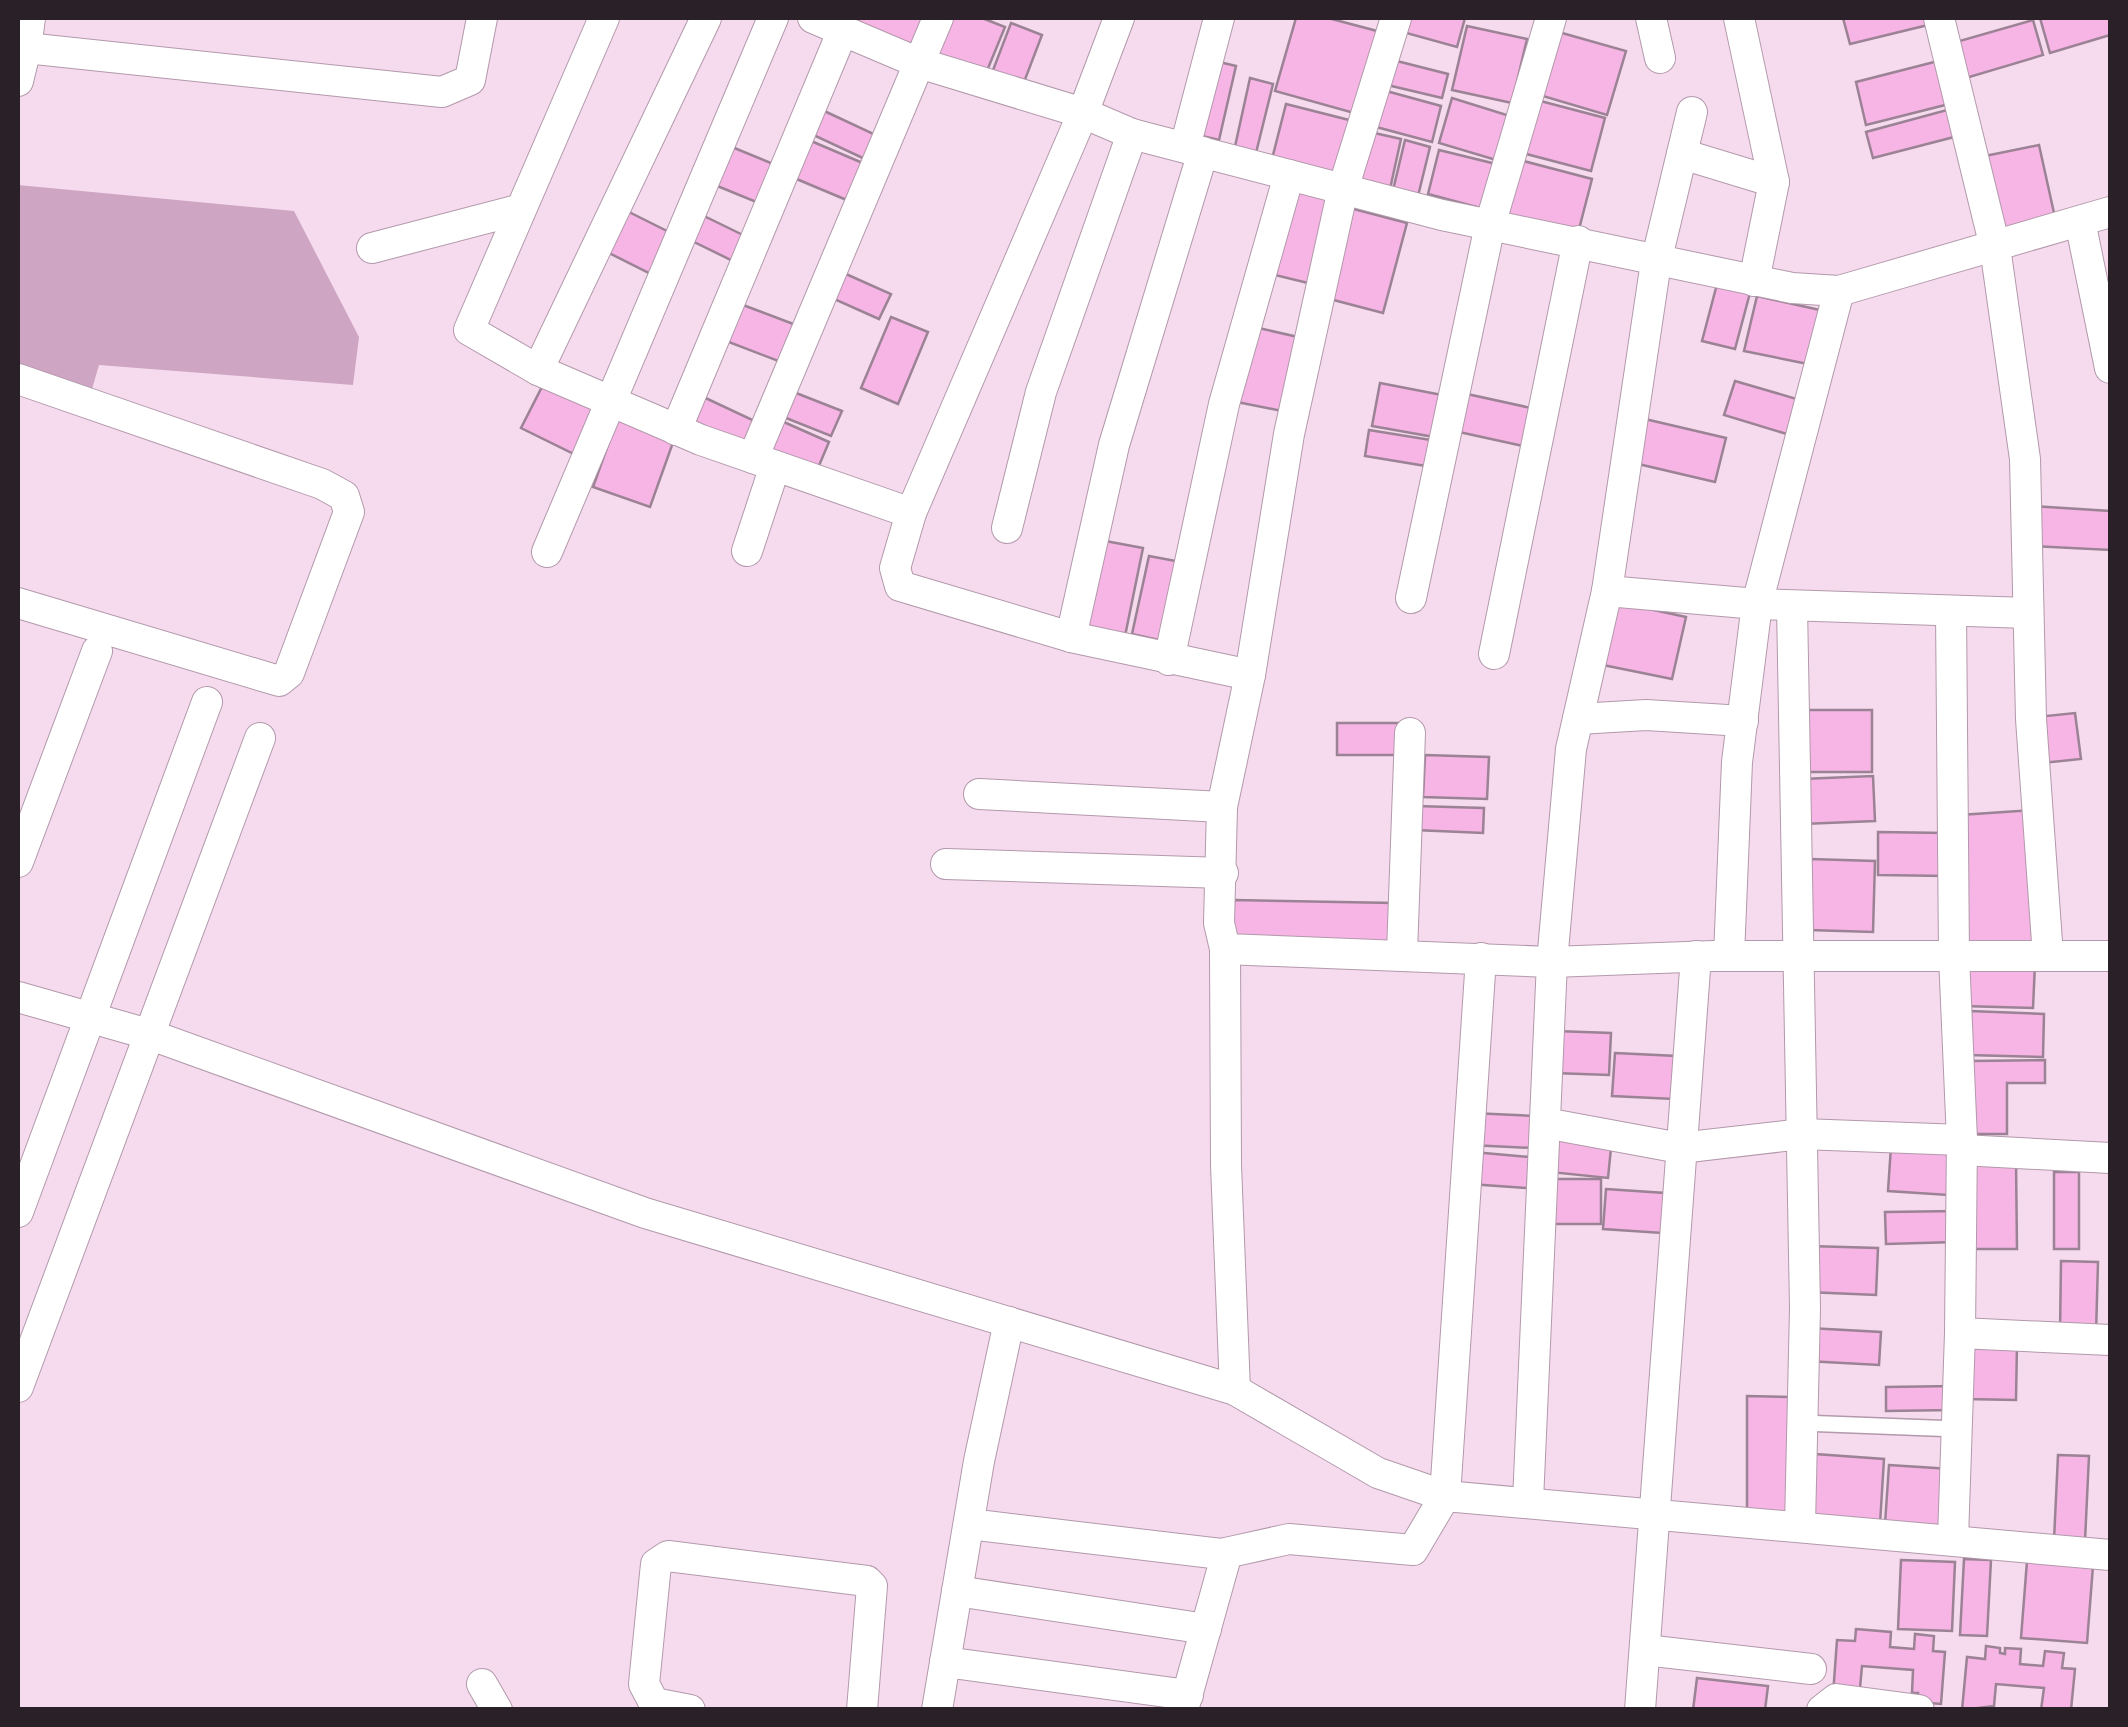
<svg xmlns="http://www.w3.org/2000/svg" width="2128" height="1727" viewBox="0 0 2128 1727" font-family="Quicksand,sans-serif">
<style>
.green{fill:#cea5c3}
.building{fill:#f6b5e5;stroke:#9b8294;stroke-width:2.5}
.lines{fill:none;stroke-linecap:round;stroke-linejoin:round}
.service-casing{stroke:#b299ab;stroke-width:18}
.minor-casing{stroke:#b299ab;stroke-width:32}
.service{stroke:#fff;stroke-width:15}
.minor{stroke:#fff;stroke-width:30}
</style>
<rect width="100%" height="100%" fill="#f6dbee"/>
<path class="green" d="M18 185 294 211 359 337 353 385 99 365 92 389 18 366Z"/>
<g class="building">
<path d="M859 18H929L916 48 857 22Z"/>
<path d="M948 18H982L1005 27 984 78 932 56Z"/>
<path d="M1296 18H1328L1377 31 1354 113 1275 91Z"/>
<path d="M1403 18H1465L1457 47 1399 31Z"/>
<path d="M1843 18H1930L1932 24 1850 44Z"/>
<path d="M2040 18H2110V35L2050 53Z"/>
<path d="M2033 20 2043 55 1966 78 1956 42Z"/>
<path d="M1011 23 1042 35 1021 90 990 78Z"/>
<path d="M1467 26 1527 39 1512 103 1452 90Z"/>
<path d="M1555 31 1626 51 1607 115 1536 94Z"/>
<path d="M1385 58 1448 74 1442 98 1379 83Z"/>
<path d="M1215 61 1236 66 1219 140 1198 135Z"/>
<path d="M1938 61 1949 104 1866 125 1856 82Z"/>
<path d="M1250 78 1273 84 1255 157 1234 151Z"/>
<path d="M1379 89 1441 106 1432 142 1369 125Z"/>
<path d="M1452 98 1510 116 1496 160 1439 143Z"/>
<path d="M1529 98 1605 118 1591 171 1515 151Z"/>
<path d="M1286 104 1353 121 1339 176 1272 159Z"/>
<path d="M820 109 878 136 867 160 809 133Z"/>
<path d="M1947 110 1954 137 1873 158 1866 132Z"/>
<path d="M1370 132 1401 139 1390 189 1359 181Z"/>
<path d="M804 138 865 164 849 201 787 175Z"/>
<path d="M1405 140 1430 147 1418 196 1393 190Z"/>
<path d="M727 145 783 168 766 206 710 183Z"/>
<path d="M2039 145 2056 222 2002 234 1985 156Z"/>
<path d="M1439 150 1496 164 1484 209 1428 194Z"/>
<path d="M1512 158 1592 179 1578 233 1498 213Z"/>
<path d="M1289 185 1334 196 1312 284 1267 273Z"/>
<path d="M621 208 673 234 653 275 601 249Z"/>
<path d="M1350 208 1407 223 1383 313 1326 298Z"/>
<path d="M700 214 749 238 737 263 688 239Z"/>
<path d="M837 270 891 294 879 319 825 295Z"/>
<path d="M1717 284 1750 293 1735 349 1702 341Z"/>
<path d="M1757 296 1820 310 1808 364 1744 351Z"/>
<path d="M735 302 796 325 781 362 721 339Z"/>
<path d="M891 317 928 332 898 404 861 388Z"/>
<path d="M1254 327 1298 337 1282 411 1237 402Z"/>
<path d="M546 379 603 407 578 456 521 428Z"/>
<path d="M1735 381 1800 400 1790 435 1724 415Z"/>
<path d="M1380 383 1442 395 1434 437 1372 426Z"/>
<path d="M791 391 842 411 831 436 781 416Z"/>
<path d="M1458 392 1531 408 1523 446 1450 430Z"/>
<path d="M697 394 759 423 746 449 684 419Z"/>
<path d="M619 414 676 434 650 507 593 487Z"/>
<path d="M777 419 829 442 815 475 762 452Z"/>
<path d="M1645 419 1726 438 1715 482 1634 463Z"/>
<path d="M1369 430 1431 440 1426 466 1365 456Z"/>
<path d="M2032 506 2110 511V550L2030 546Z"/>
<path d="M1100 540 1143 548 1125 636 1082 628Z"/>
<path d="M1149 556 1181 562 1163 641 1132 634Z"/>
<path d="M1617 602 1686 617 1672 679 1603 665Z"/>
<rect x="1796" y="710" width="76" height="62"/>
<path d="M2075 713 2081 759 2042 763 2036 717Z"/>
<rect x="1337" y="723" width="68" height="32"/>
<path d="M1425 755 1489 757 1487 799 1423 797Z"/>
<path d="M1873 776 1875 821 1803 824 1802 779Z"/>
<path d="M1416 806 1484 808 1483 833 1415 830Z"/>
<path d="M2033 810 2041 941 1968 946 1960 815Z"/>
<path d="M1878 832 1946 833V876L1878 875Z"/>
<path d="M1810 859 1875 861 1873 932 1809 930Z"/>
<path d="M1234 900 1394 903V942L1233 939Z"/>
<path d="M1965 961 2035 964 2033 1008 1963 1006Z"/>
<path d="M1970 1011 2044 1014 2043 1057 1968 1055Z"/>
<path d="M1556 1031 1611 1033 1609 1075 1554 1073Z"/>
<path d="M1615 1053 1677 1056 1674 1099 1612 1096Z"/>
<path d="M2045 1060V1083H2007V1134H1971V1061Z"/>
<path d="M1472 1113 1534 1116 1533 1148 1470 1145Z"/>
<path d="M1554 1132 1612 1138 1608 1178 1550 1172Z"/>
<path d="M1891 1146 1951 1150 1948 1195 1888 1191Z"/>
<path d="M1473 1152 1530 1157 1527 1188 1470 1184Z"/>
<path d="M1971 1160H2016L2017 1249H1972Z"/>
<rect x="2054" y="1172" width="25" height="77"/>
<rect x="1547" y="1179" width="54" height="45"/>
<path d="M1606 1189 1665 1193 1662 1233 1603 1229Z"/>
<path d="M1956 1211V1242L1886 1244 1885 1212Z"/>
<path d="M1809 1246 1878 1248 1876 1295 1807 1292Z"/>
<path d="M2061 1261 2098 1262 2096 1334 2060 1333Z"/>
<path d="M1809 1328 1881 1332 1879 1365 1807 1361Z"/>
<path d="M1967 1343 2017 1344 2016 1400 1966 1399Z"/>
<path d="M1954 1386 1953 1410 1886 1411V1387Z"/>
<path d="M1747 1396 1792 1397V1518H1747Z"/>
<path d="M1815 1454 1884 1459 1880 1524 1810 1519Z"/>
<path d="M2058 1455 2089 1456 2085 1541 2054 1540Z"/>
<path d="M1889 1465 1950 1469 1946 1528 1885 1524Z"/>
<path d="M1964 1559 1991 1560 1987 1636 1960 1635Z"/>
<path d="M1901 1560 1955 1562 1952 1631 1898 1629Z"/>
<path d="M2027 1561 2093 1566 2087 1643 2021 1638Z"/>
<path d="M1856 1629 1891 1632 1890 1647 1914 1649 1915 1634 1934 1636 1933 1651 1945 1652 1941 1704 1917 1702 1918 1693H1912L1913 1670 1862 1666 1860 1688 1833 1695 1837 1640 1855 1641Z"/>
<path d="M1986 1646 2000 1648V1653L2005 1654V1648L2021 1649 2020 1664 2043 1666 2045 1651 2064 1653 2062 1668 2075 1669 2071 1710H2041L2044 1688 1996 1684 1994 1706 1962 1710 1967 1657 1985 1659Z"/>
<path d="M1697 1678 1768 1686 1765 1710H1693Z"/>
</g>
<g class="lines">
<g class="service-casing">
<path id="service" d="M1802 1423 1957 1429"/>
</g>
<g class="minor-casing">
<g id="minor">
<path d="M604 18 469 330 538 370 701 440 911 513 1083 113 1119 18"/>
<path d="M813 18 919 63 1083 113 1132 134 1442 215 1792 288 1839 291 2110 212"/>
<path d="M1651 18 1660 58"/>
<path d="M1739 18 1774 182 1754 281"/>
<path d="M1939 18 1995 247 2025 459 2031 719 2048 956"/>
<path d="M26 48 30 18"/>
<path d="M18 81 26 48 442 92 470 80 482 18"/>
<path d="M1185 147 1219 18"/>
<path d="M1682 154 1774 182"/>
<path d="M2080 221 2110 368"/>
<path d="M372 248 518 210"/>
<path d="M1839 291 1757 604 2028 613"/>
<path d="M538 370 706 18"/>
<path d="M18 379 322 484 344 496 349 512 289 673 279 681 18 603"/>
<path d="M676 430 843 30"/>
<path d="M753 458 938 18"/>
<path d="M911 513 895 568 900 586 1071 637 1250 675 1289 434 1343 189 1396 18"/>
<path d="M1007 528 1041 392 1132 134"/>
<path d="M747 551 775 466"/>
<path d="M547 552 773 18"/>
<path d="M1607 591 1757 604 1737 762 1729 956"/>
<path d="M1411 598 1490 225 1551 18"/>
<path d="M1792 606 1805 1308 1800 1525"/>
<path d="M1071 637 1114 445 1203 152"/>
<path d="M1494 654 1578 241"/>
<path d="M1169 660 1224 404 1289 175"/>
<path d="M1250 675 1222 807 1219 923 1225 949 1552 962 1713 956H1954L1951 611"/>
<path d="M1578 719 1646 715 1743 721"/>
<path d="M979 794 1222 807"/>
<path d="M18 862 97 651"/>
<path d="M946 864 1223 873"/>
<path d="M1225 949 1226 1165 1235 1390"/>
<path d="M1402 953 1410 733"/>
<path d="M18 997 148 1034 645 1213 1235 1390 1378 1473 1445 1496 2110 1555"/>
<path d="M1545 1123 1680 1148 1802 1134 1962 1140"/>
<path d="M1962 1150 2110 1158"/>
<path d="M18 1212 207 702"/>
<path d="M1960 1333 1962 1140 1954 956H2110"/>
<path d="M18 1387 260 738"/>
<path d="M1528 1501 1552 962 1571 749 1607 591 1656 262 1692 112"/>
<path d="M969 1524 1221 1554 1289 1539 1413 1550 1445 1496 1481 958"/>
<path d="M1953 1539 1960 1333 2110 1340"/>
<path d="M957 1591 1206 1629"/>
<path d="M1645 1650 1811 1669"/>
<path d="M945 1662 1188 1695"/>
<path d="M482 1684 497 1710"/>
<path d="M690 1710 654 1703 644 1684 656 1564 668 1556 867 1581 872 1586 862 1710"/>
<path d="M937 1710 979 1461 1009 1322"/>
<path d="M1183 1710 1227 1553"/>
<path d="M1640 1710 1696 956"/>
<path d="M1822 1710 1836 1699 1919 1710"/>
</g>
</g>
<use href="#service" class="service"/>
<use href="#minor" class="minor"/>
</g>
<rect width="2128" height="1727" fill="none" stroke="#2a2027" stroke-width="40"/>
</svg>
